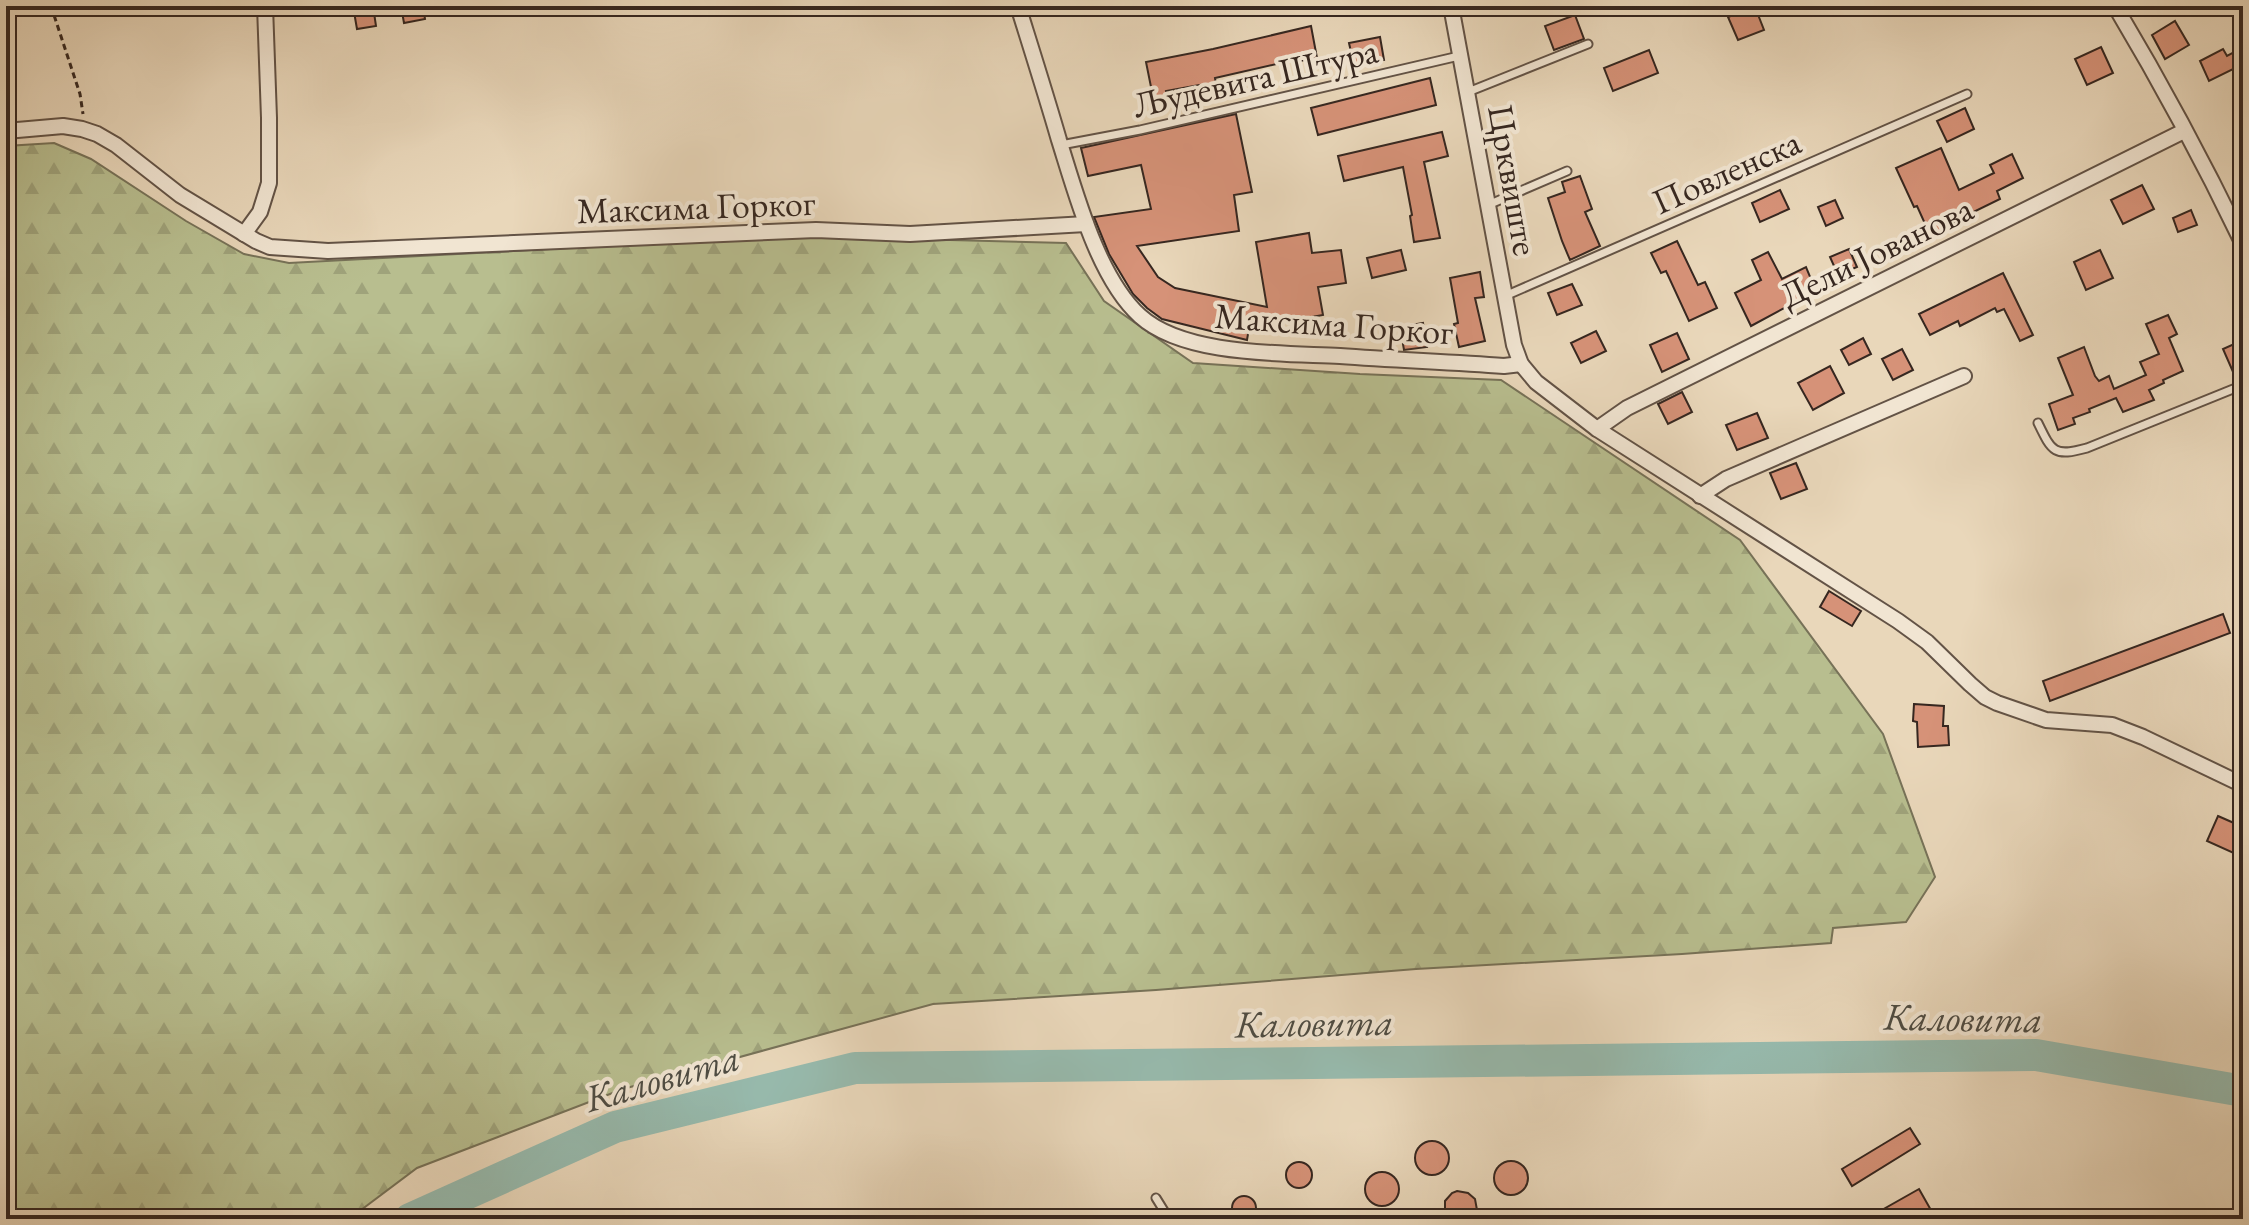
<svg xmlns="http://www.w3.org/2000/svg" width="2249" height="1225" viewBox="0 0 2249 1225" font-family="'EB Garamond',serif">
<style>
.forest{fill:url(#forest-firs);stroke:#777258;stroke-width:2}
.lines{fill:none;stroke-linecap:round;stroke-linejoin:round}
.stream{stroke:#707f75;stroke-width:5}
.river{stroke:#97baad;stroke-width:32}
.building{fill:#d69278;stroke:#362720;stroke-width:2}
.lane-casing{stroke:#635346;stroke-width:11}
.street-casing{stroke:#635346;stroke-width:18}
.path{stroke:#362720;stroke-width:3;stroke-dasharray:6 4;stroke-linecap:butt}
.lane{stroke:#f1e5d2;stroke-width:7}
.street{stroke:#f1e5d2;stroke-width:14}
.labels{text-anchor:middle;stroke-width:8;stroke-linejoin:round;paint-order:stroke}
.street-label{font-size:36px;fill:#362720;stroke:#f1e5d2}
.water-label{font-size:38px;font-style:italic;fill:#4e4c43;stroke:#f1e5d2}
</style>
<defs>
<pattern id="forest-firs" width="22" height="20" patternUnits="userSpaceOnUse" patternTransform="scale(2)"><rect width="22" height="20" fill="#b8be8f"/><path d="M5 1l3.5 6h-7zM16 11l3.5 6h-7z" fill="#9fa37b"/></pattern>
</defs>
<rect width="100%" height="100%" fill="#e9d7ba"/>
<filter id="stains"><feTurbulence type="fractalNoise" baseFrequency=".0025" numOctaves="4"/><feColorMatrix values="0 0 0 0 .2 0 0 0 0 .09 0 0 0 0 .02 0 0 0 .5 -.17"/></filter>
<radialGradient id="worn" r=".72"><stop offset=".6" stop-color="#630" stop-opacity="0"/><stop offset="1" stop-color="#630" stop-opacity=".3"/></radialGradient>
<path class="forest" d="M54 143 91 159 186 221 244 254 289 263 795 236 1066 243 1104 301 1193 363 1360 374 1501 380 1740 540 1883 734 1935 877 1906 922 1833 928 1831 943 1682 954 1416 969 1156 990 933 1004 623 1089 417 1168 349 1219H6V146Z"/>
<g class="lines">
<path class="stream" d="M2237 6 2243 20"/>
<path class="river" d="M410 1219 615 1127 855 1068 2036 1055 2243 1091"/>
</g>
<g class="building">
<path d="M353 6H373L376 26 357 29Z"/>
<path d="M401 6H423L425 19 404 23Z"/>
<path d="M1755 7 1764 30 1738 40 1728 17Z"/>
<path d="M1575 15 1584 39 1554 50 1545 26Z"/>
<path d="M2175 21 2189 45 2165 59 2152 35Z"/>
<path d="M1311 26 1317 58 1294 62V60L1215 78 1217 90 1202 93 1200 85 1166 91 1168 100 1154 102 1146 62 1213 49Z"/>
<path d="M1380 37 1384 60 1354 65 1349 43Z"/>
<path d="M2101 47 2113 73 2087 85 2075 59Z"/>
<path d="M2223 49 2227 56 2238 50 2243 59V88L2233 69 2209 81 2200 61Z"/>
<path d="M1649 50 1658 73 1613 91 1604 68Z"/>
<path d="M1430 78 1436 105 1318 135 1311 108Z"/>
<path d="M1965 108 1974 129 1947 142 1937 121Z"/>
<path d="M1236 114 1252 192 1234 195 1239 231 1137 246 1158 277 1175 288 1267 307 1256 242 1309 233 1312 253 1341 250 1346 283 1318 287 1323 315 1249 328 1247 340 1162 319 1147 308 1133 294 1109 254 1094 217 1151 209 1141 165 1088 176 1081 148Z"/>
<path d="M1442 132 1448 156 1424 162 1440 238 1414 242 1410 216 1412 215 1403 167 1344 181 1338 156Z"/>
<path d="M1941 148 1959 190 1994 173 1990 165 2012 154 2023 178 1997 191 2000 199 1953 222 1955 226 1931 237 1917 206 1914 207 1896 168Z"/>
<path d="M1580 176 1592 209 1585 212 1600 246 1570 260 1562 241 1548 198 1565 192 1562 182Z"/>
<path d="M2142 185 2154 209 2123 224 2111 200Z"/>
<path d="M1780 190 1789 209 1760 222 1752 203Z"/>
<path d="M1835 200 1843 218 1826 226 1818 207Z"/>
<path d="M2191 210 2197 225 2178 232 2173 218Z"/>
<path d="M1677 241 1698 285 1705 282 1717 308 1689 321 1666 271 1661 273 1651 253Z"/>
<path d="M1849 249 1857 267 1838 275 1830 257Z"/>
<path d="M1401 250 1406 270 1372 278 1367 258Z"/>
<path d="M2100 250 2113 278 2086 290 2074 262Z"/>
<path d="M1768 252 1782 279 1806 267 1816 291 1751 326 1735 293 1761 280 1752 260Z"/>
<path d="M1480 272 1484 297 1475 298 1485 341 1459 347 1454 324 1458 323 1450 278Z"/>
<path d="M2003 273 2033 335 2020 341 2004 309 1997 312 1995 308 1960 326 1958 321 1930 335 1919 314Z"/>
<path d="M1572 284 1582 305 1557 315 1548 293Z"/>
<path d="M2168 315 2177 334 2169 338 2183 371 2163 380 2164 383 2149 390 2154 400 2123 412 2116 398 2089 409 2090 412 2073 418 2075 424 2058 430 2049 404 2073 395 2058 358 2084 347 2095 376 2099 381 2109 376 2114 389 2146 375 2140 362 2159 354 2146 324Z"/>
<path d="M1423 323 1427 347 1404 350 1400 327Z"/>
<path d="M1596 331 1606 351 1581 363 1571 343Z"/>
<path d="M1677 333 1689 359 1662 372 1650 345Z"/>
<path d="M1863 338 1871 354 1849 365 1841 350Z"/>
<path d="M2243 340V379L2237 381 2223 349Z"/>
<path d="M1902 349 1913 370 1893 380 1882 359Z"/>
<path d="M1830 366 1844 393 1813 410 1798 383Z"/>
<path d="M1682 392 1692 412 1668 424 1658 404Z"/>
<path d="M1757 413 1768 438 1737 450 1726 425Z"/>
<path d="M1796 463 1807 489 1781 499 1770 473Z"/>
<path d="M1829 591 1861 611 1852 626 1820 607Z"/>
<path d="M2223 614 2230 633 2050 701 2043 681Z"/>
<path d="M1914 704 1944 706 1943 726H1948L1949 745 1918 747 1917 722 1913 721Z"/>
<path d="M2218 816 2243 827V844L2238 855 2207 841Z"/>
<path d="M1910 1128 1920 1144 1852 1186 1842 1169Z"/>
<circle cx="1432" cy="1158" r="17"/>
<circle cx="1511" cy="1178" r="17"/>
<circle cx="1299" cy="1175" r="13"/>
<circle cx="1382" cy="1189" r="17"/>
<path d="M1919 1189 1936 1219H1866Z"/>
<path d="M1457 1191 1468 1193 1475 1199 1477 1210 1473 1219H1448L1445 1213V1201L1452 1193Z"/>
<circle cx="1244" cy="1208" r="12"/>
</g>
<g class="lines">
<g class="lane-casing">
<g id="lane">
<path d="M265 13 306 6"/>
<path d="M1468 92 1588 44"/>
<path d="M1061 145 1140 130 1459 56"/>
<path d="M1488 205 1567 171"/>
<path d="M1505 296 1967 94"/>
<path d="M2038 423C2052 452 2054 457 2087 448L2243 385"/>
<path d="M1156 1198 1169 1219"/>
</g>
</g>
<g class="street-casing">
<g id="street">
<path d="M1018 6C1032 51 1046 95 1059 140 1076 194 1098 278 1140 316 1184 356 1282 353 1340 356 1394 360 1449 362 1504 366L1521 364"/>
<path d="M1451 6 1514 345 1521 364 1536 382 1597 429 1898 621 1927 642 1970 684 1985 697 1997 703 2046 720 2112 725 2143 737 2243 785"/>
<path d="M2115 6C2161 83 2204 163 2243 244"/>
<path d="M6 131 63 126 82 129 97 134 116 145 180 195 256 241 270 247 328 251 816 230 910 234 1086 224"/>
<path d="M244 234 260 212 269 183V118L265 6"/>
<path d="M1597 429 1627 408 2184 131"/>
<path d="M1700 496 1726 479 1964 376"/>
</g>
</g>
<path class="path" d="M51 6 80 94 83 114"/>
<use href="#lane" class="lane"/>
<use href="#street" class="street"/>
</g>
<g class="labels">
<g class="street-label">
<text transform="translate(1255 77) rotate(-13)" y="13">Људевита Штура</text>
<text transform="translate(1726 171) rotate(-24)" y="13">Повленска</text>
<text transform="translate(1514 180) rotate(80)" y="13">Црквиште</text>
<text transform="translate(696 206) rotate(-2)" y="13">Максима Горког</text>
<text transform="translate(1876 251) rotate(-26)" y="13">Дели Јованова</text>
<text transform="translate(1334 323) rotate(4)" y="13">Максима Горког</text>
</g>
<g class="water-label">
<text transform="translate(1963 1018) rotate(1)" y="13">Каловита</text>
<text transform="translate(1314 1023) rotate(-1)" y="13">Каловита</text>
<text transform="translate(662 1078) rotate(-16)" y="13">Каловита</text>
</g>
</g>
<rect width="2249" height="1225" fill="none" stroke="#e9d7ba" stroke-width="32"/>
<rect x="8" y="8" width="2233" height="1209" fill="none" stroke="#362720" stroke-width="4"/>
<rect x="16" y="16" width="2217" height="1193" fill="none" stroke="#362720" stroke-width="2"/>
<rect width="100%" height="100%" filter="url(#stains)"/>
<rect width="100%" height="100%" fill="url(#worn)"/>
</svg>
